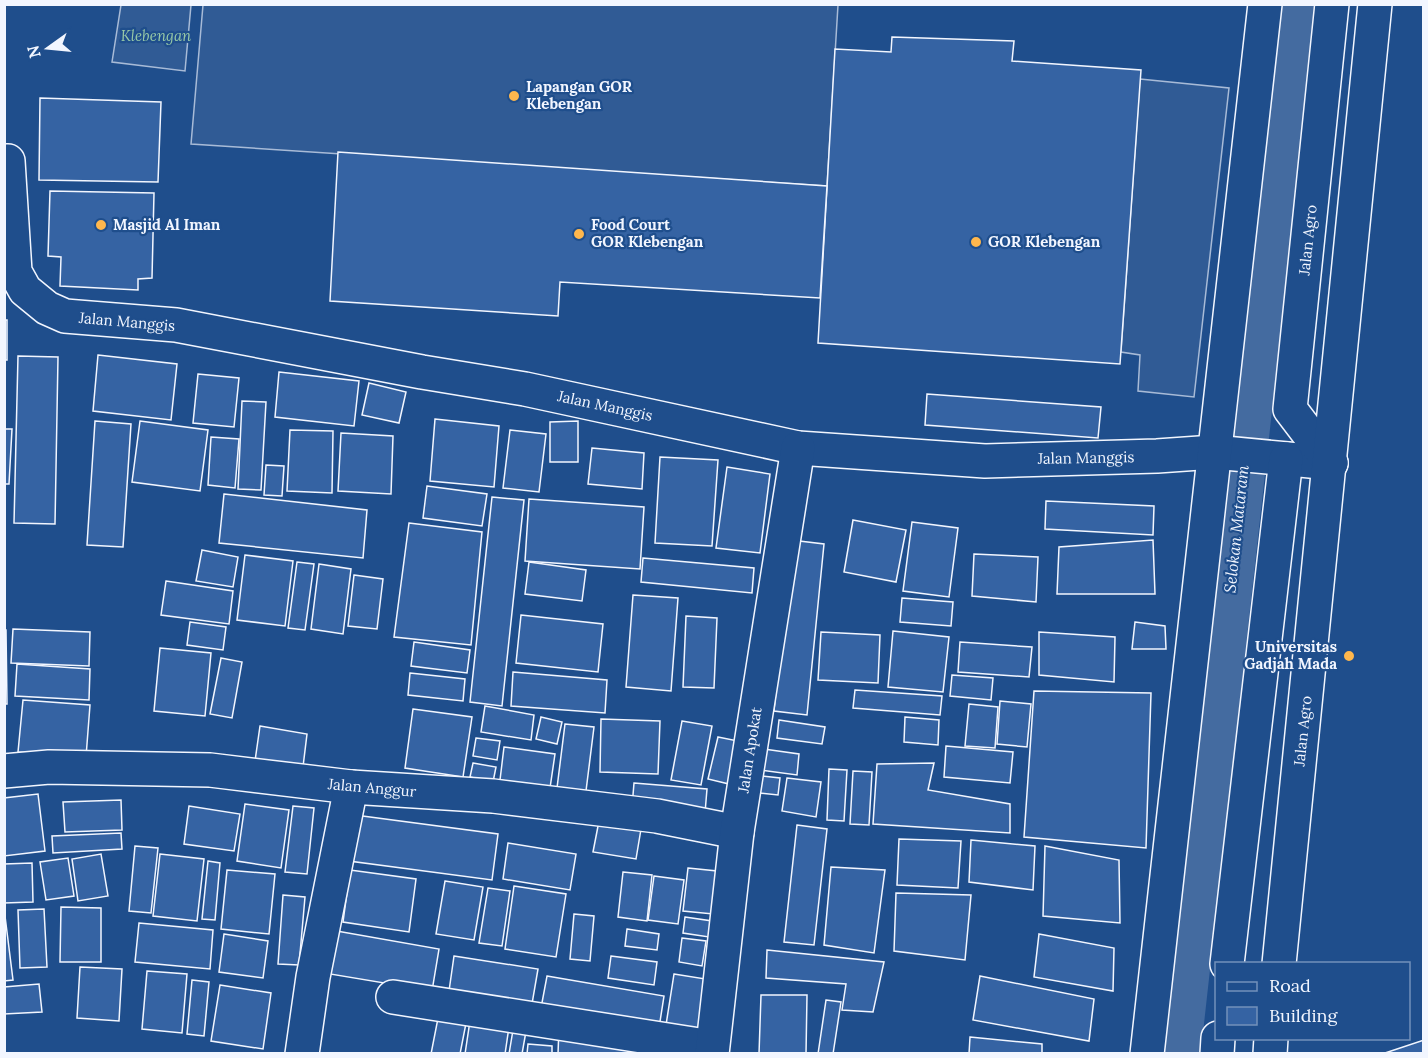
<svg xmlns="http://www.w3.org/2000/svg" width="1428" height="1058" viewBox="0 0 1428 1058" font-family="Lora,serif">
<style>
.built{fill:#305b95;stroke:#a8bbd7;stroke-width:1.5}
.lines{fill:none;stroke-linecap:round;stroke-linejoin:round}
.canal{stroke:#446ba0;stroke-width:45}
.building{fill:#3563a3;stroke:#f2f6ff;stroke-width:1.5}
.minor-casing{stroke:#f2f6ff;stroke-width:36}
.major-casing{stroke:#f2f6ff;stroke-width:36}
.minor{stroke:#1f4e8c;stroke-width:33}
.major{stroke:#1f4e8c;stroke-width:33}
.poi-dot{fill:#ffb74d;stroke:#1f4e8c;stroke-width:2}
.labels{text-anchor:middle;stroke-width:4.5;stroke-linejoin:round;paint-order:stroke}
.park-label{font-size:15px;font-style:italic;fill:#97c8a6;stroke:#1f4e8c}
.poi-label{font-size:15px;font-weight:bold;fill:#f2f6ff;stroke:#1f4e8c;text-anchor:start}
.street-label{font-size:15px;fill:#f2f6ff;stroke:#1f4e8c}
.water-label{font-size:16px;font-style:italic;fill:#f2f6ff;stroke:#1f4e8c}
</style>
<rect width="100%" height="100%" fill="#1f4e8c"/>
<g class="built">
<path d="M121 5H191L185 71 112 62Z"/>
<path d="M203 5H838L827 186 191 144Z"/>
<path d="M1140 79 1229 88 1194 397 1138 391 1140 355 1121 352Z"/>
</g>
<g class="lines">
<path class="canal" d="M1178 1054 1250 405 1299 4"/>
</g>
<g class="building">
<path d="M892 37 1014 41 1012 61 1141 70 1120 364 818 343 835 49 891 52Z"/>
<path d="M40 98 161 102 158 182 39 180Z"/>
<path d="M338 152 827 186 820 298 560 282 558 316 330 301Z"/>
<path d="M50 191 154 193 152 278 138 279V290L60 286 61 257 48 256Z"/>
<rect x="4" y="320" width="3" height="40"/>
<path d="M98 355 177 364 171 420 93 411Z"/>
<path d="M18 356 58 357 55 524 14 523Z"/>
<path d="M279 372 359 381 354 426 275 417Z"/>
<path d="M198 374 239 378 234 427 193 423Z"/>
<path d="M369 383 406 392 399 423 362 415Z"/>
<path d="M927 394 1101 407 1098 438 925 425Z"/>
<path d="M242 401 266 402 261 490 238 489Z"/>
<path d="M435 419 499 426 494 487 430 481Z"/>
<path d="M95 421 131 424 123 547 87 545Z"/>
<path d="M140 421 208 430 200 491 132 482Z"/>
<path d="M578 421V462H550V422Z"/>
<path d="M4 429H12L9 484H4Z"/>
<path d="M290 430 333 431 332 493 287 491Z"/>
<path d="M510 430 546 434 539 492 503 488Z"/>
<path d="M341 433 393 436 391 494 338 491Z"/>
<path d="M211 437 239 439 235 488 208 485Z"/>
<path d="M592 448 644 453 642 489 588 484Z"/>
<path d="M660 457 718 460 712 546 655 543Z"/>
<path d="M266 465 284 466 282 496 264 495Z"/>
<path d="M727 467 770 474 760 553 716 548Z"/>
<path d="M427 486 487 494 482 526 423 518Z"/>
<path d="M224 494 367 510 363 558 219 543Z"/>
<path d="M492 497 524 500 502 706 470 702Z"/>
<path d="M529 499 644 507 640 569 525 561Z"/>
<path d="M1046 501 1154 506 1153 535 1045 529Z"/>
<path d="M853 520 906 530 896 582 844 572Z"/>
<path d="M912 522 958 528 949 597 903 591Z"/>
<path d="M409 523 482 532 471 645 394 637Z"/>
<path d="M791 540 824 544 807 715 774 711Z"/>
<path d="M1153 540 1155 594H1057L1059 547Z"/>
<path d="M202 550 238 557 233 587 196 581Z"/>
<path d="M974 554 1038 557 1036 602 972 596Z"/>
<path d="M245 555 293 561 285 626 237 620Z"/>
<path d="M643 558 754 568 752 593 641 582Z"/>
<path d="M297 562 314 564 305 630 288 628Z"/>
<path d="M529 562 586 570 582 601 525 594Z"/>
<path d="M319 564 351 569 343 634 311 629Z"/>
<path d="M354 575 383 579 377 629 348 626Z"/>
<path d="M166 581 233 591 229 624 161 615Z"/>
<path d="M633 595 678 598 671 691 626 687Z"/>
<path d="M902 598 953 602 951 626 900 622Z"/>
<path d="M521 615 603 624 598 672 516 663Z"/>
<path d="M686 616 717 618 714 688 683 687Z"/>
<path d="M190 622 226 627 223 650 187 645Z"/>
<path d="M1135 622 1165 626 1166 649H1132Z"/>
<path d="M13 629 90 632 89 666 11 663Z"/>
<path d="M4 630H6L7 704H4Z"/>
<path d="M893 631 949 637 943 692 888 687Z"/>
<path d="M821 632 880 635 878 683 818 680Z"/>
<path d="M1039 632 1115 637 1114 682 1039 675Z"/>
<path d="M414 642 470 650 467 673 411 666Z"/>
<path d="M960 642 1032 647 1029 677 958 672Z"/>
<path d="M160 648 211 653 205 716 154 711Z"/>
<path d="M221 658 242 662 232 718 210 714Z"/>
<path d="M17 664 90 669 89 700 15 696Z"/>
<path d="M513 672 607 680 605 713 511 706Z"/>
<path d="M410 673 465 679 463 701 408 695Z"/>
<path d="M952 675 993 678 991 700 950 696Z"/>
<path d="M855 690 942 696 940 715 853 708Z"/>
<path d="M1034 691 1151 693 1146 848 1024 837Z"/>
<path d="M23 700 90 705 86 757 18 752Z"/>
<path d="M1000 701 1031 704 1027 747 997 744Z"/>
<path d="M969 704 998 707 995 748 965 746Z"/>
<path d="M485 706 534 715 531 740 481 732Z"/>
<path d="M413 709 472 717 463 777 405 768Z"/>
<path d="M541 717 562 722 557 744 536 739Z"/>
<path d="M905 717 939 720 938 745 904 742Z"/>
<path d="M601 719 660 721 658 774 600 772Z"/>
<path d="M779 720 825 727 822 744 777 738Z"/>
<path d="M682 721 712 726 701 785 671 780Z"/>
<path d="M565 724 594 727 586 791 557 788Z"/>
<path d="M260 726 307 734 302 775 254 768Z"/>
<path d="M718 737 738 741 729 784 708 779Z"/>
<path d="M476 738 500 741 497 760 473 756Z"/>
<path d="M946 746 1013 752 1010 783 944 777Z"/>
<path d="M504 747 555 754 550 788 500 780Z"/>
<path d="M756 748 799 754 797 775 753 769Z"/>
<path d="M473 763 496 767 493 782 470 777Z"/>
<path d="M934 763 928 790 1010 804V833L873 824 877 764Z"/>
<path d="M829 769 847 770 844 821 827 820Z"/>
<path d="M853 771 872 772 869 825 850 824Z"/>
<path d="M753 775 780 778 778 795 751 792Z"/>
<path d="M787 778 821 782 816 817 782 811Z"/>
<path d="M634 783 707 789 705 813 632 807Z"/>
<path d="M38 794 45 851 4 856V798Z"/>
<path d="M121 800 122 830 65 832 63 802Z"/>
<path d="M245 804 289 810 281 868 237 861Z"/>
<path d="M189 806 240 814 234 851 184 844Z"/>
<path d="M293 806 314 808 307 874 285 872Z"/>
<path d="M355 815 498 834 492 880 349 861Z"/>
<path d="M599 821 641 829 636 859 593 852Z"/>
<path d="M797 825 827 829 814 945 784 942Z"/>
<path d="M121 833 122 849 53 853 52 836Z"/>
<path d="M899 839 961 841 958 888 897 885Z"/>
<path d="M971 840 1035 846 1033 890 969 882Z"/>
<path d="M508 843 576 854 570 890 503 879Z"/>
<path d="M135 846 158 848 151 913 129 911Z"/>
<path d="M1045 846 1119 860 1120 923 1043 916Z"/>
<path d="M101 854 108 896 78 901 72 859Z"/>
<path d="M160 854 204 859 197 921 153 916Z"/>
<path d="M68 858 74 896 46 900 40 862Z"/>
<path d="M208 861 220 863 215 920 202 919Z"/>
<path d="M32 863 33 902 4 903V864Z"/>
<path d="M831 867 885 870 874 953 824 945Z"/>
<path d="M688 868 717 871 713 914 683 911Z"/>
<path d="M227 870 275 874 269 934 221 929Z"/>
<path d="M350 870 416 879 409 932 343 922Z"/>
<path d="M623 872 652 875 647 921 618 917Z"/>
<path d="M654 876 684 880 678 924 648 920Z"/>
<path d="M445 881 483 887 474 940 436 934Z"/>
<path d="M514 886 566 894 556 957 505 949Z"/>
<path d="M488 888 510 891 502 946 479 943Z"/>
<path d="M896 893 971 895 965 960 894 951Z"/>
<path d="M283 895 305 897 299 965 278 964Z"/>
<path d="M61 907 101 908V962H60Z"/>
<path d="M4 908 13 980 4 981Z"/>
<path d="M44 909 47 967 20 968 18 910Z"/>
<path d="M574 914 594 916 590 961 570 959Z"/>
<path d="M685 917 712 921 709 937 683 933Z"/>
<path d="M139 923 213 930 210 969 135 962Z"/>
<path d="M627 929 659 934 657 950 625 946Z"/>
<path d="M331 930 439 949 432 991 324 973Z"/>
<path d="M224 934 268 941 263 978 219 972Z"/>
<path d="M1039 934 1114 948 1113 991 1034 977Z"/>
<path d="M682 938 706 941 702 966 679 962Z"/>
<path d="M767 950 884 962 873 1012 842 1010 846 984 766 978Z"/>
<path d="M454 956 538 969 532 1004 449 991Z"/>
<path d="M611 956 657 962 654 985 608 978Z"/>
<path d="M80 967 122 969 119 1021 77 1018Z"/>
<path d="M147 971 187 974 182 1033 142 1029Z"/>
<path d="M674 974 712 980 704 1033 666 1025Z"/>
<path d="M547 976 664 996 659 1028 541 1008Z"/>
<path d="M980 976 1094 999 1089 1041 973 1020Z"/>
<path d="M192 980 209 982 204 1036 187 1034Z"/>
<path d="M39 984 42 1012 4 1014V987Z"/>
<path d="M220 985 271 993 263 1049 211 1041Z"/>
<path d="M761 995H807L806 1054H759Z"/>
<path d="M826 1000 841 1002 833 1054H818Z"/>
<path d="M440 1008 468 1013 460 1054H431Z"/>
<path d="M471 1014 510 1020 505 1054H465Z"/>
<path d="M515 1018 528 1020 522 1054H509Z"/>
<path d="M559 1027 638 1041 636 1054H558Z"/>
<path d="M970 1037 1042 1044V1054H969Z"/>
<path d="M1424 1040V1054H1382Z"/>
<path d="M528 1044 552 1046V1054H527Z"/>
</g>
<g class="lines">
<g class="minor-casing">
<g id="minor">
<path d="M4 161H8L15 272 25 290 47 308 65 316 176 325 422 372 525 389 798 448 985 461 1157 456 1214 452 1331 463"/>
<path d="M4 771 49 767 210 770 351 787 493 796 657 816 737 832"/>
<path d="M1227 964 1286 459"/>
<path d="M393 997 712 1047"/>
<path d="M302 1054 313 977 351 787"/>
<path d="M712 1054 737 832 798 448"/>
<path d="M1147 1054 1265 4"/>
<path d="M1217 1054 1218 1038"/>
</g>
</g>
<g class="major-casing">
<g id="major">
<path d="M1331 463 1290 409 1332 4"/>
<path d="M1279 964 1375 4"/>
<path d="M1270 1054 1271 1038"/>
</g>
</g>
<use href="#minor" class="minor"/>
<use href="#major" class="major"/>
</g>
<g class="poi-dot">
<circle cx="514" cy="96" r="6"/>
<circle cx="101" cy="225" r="6"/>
<circle cx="579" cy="234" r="6"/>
<circle cx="976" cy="242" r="6"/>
<circle cx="1349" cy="656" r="6"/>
</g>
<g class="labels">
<g class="park-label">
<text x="156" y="41">Klebengan</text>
</g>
<g class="poi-label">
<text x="526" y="92">Lapangan GOR<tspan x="526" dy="17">Klebengan</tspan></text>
<text x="113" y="230">Masjid Al Iman</text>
<text x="591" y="230">Food Court<tspan x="591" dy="17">GOR Klebengan</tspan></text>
<text x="988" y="247">GOR Klebengan</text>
<text x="1337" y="652" text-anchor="end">Universitas<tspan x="1337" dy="17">Gadjah Mada</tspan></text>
</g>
<g class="street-label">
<text transform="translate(1308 240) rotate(-84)" y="5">Jalan Agro</text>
<text transform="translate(127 322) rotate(5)" y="5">Jalan Manggis</text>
<text transform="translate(605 406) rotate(12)" y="5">Jalan Manggis</text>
<text transform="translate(1086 458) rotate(-1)" y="5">Jalan Manggis</text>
<text transform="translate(1303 731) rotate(-84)" y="5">Jalan Agro</text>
<text transform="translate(750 750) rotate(-81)" y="5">Jalan Apokat</text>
<text transform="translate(372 788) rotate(5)" y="5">Jalan Anggur</text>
</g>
<g class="water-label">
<text transform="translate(1236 529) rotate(-84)" y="6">Selokan Mataram</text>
</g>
</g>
<rect width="1428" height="1058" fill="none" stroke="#f2f6ff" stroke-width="12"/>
<rect x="1215" y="962" width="195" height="78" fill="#1f4e8c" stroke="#7391ba" stroke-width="1.5"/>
<rect x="1227" y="982" width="30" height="9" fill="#1f4e8c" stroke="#7391ba" stroke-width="1.5"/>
<text x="1269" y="992" font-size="18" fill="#f2f6ff">Road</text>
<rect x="1227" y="1007" width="30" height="18" fill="#3563a3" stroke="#7391ba" stroke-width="1.5"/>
<text x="1269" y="1022" font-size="18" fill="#f2f6ff">Building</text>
<g transform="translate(48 48) rotate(255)" stroke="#1f4e8c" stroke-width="4.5" paint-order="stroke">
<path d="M0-4.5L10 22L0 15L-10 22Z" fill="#f2f6ff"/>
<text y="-9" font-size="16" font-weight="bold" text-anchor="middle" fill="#f2f6ff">N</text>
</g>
</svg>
